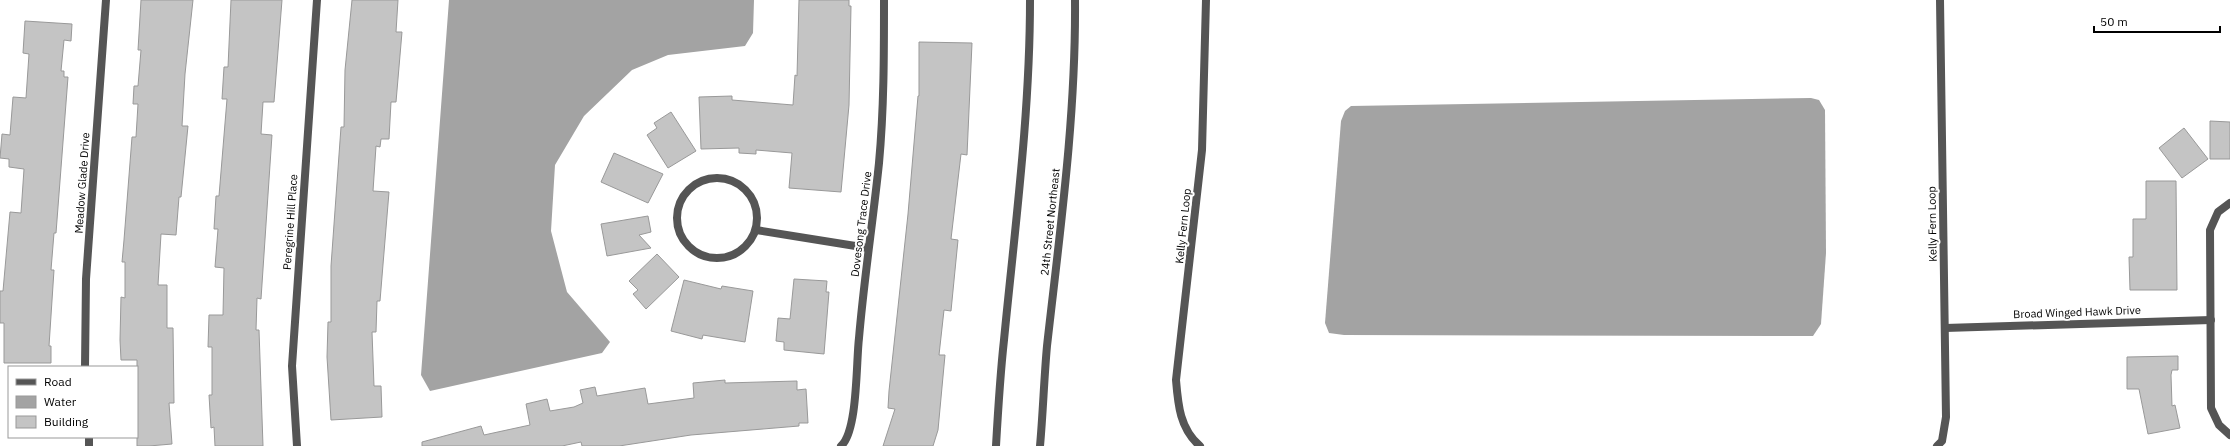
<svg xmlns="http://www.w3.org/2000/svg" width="2230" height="446" viewBox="0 0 2230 446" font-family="'IBM Plex Sans',sans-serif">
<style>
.water{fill:#a3a3a3}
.building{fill:#c4c4c4;stroke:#999}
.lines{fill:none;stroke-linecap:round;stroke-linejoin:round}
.minor{stroke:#555;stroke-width:8}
.tertiary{stroke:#555;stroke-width:8}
.labels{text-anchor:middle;stroke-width:4;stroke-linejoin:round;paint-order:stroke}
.street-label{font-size:11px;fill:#000;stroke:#fff}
</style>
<rect width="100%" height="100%" fill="#fff"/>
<g class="water">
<path d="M449 0H754L753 33 745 46 668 55 632 70 584 116 555 165 551 231 567 292 610 342 602 353 430 391 421 375Z"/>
<path d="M1811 98 1819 100 1825 110 1826 253 1821 324 1813 336 1344 335 1329 333 1325 323 1341 121 1345 111 1351 106Z"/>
</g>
<g class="building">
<path d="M141 0H193L185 74 182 126H188L181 197H179L176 235 161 234 158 285H167V328H173L174 403H169L172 444 149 446H137V360H121L120 340 121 297 125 298V262H122L124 240 132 137H136L138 104H133L134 86H138L141 50H138Z"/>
<path d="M231 0H282L274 102H263L261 134 272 135 261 299 257 298 256 330H259L263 446H215L214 427 211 428 209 395H212V347H208L209 315H223L224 268 215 267 218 229H214L216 196H219L227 99H222L224 67H228Z"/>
<path d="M352 0H398L396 32H402L396 102H391L389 139H381L380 147 376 146 373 191 389 192 380 301H377L376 332H372L374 386H381L382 417 331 420 327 357 328 322H331V266L341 127H344L345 70Z"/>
<path d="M799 0H849V6H851L849 105 841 192 789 188 792 153 756 150V154L739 153V148L701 149 699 97 732 96V100L793 105 795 75 797 76Z"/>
<path d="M25 21 72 24 71 41 64 40 61 71H64V77H68L56 233H54L51 270H54L49 346H51V363H4V323H0V291H3L10 212 21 213 24 169 9 167V159L0 158 2 134 10 135 13 97 26 98 29 54 23 53Z"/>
<path d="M919 42 972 43 967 155 961 154 951 239 958 240 951 311 944 310 939 355H945L938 430 933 446H883L895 409 888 408 889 391 908 214 918 96H919Z"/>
<path d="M671 112 696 151 668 168 647 135 657 128 654 123Z"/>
<path d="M2210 121 2230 122V159H2210Z"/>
<path d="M2184 128 2208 159 2182 178 2159 148Z"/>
<path d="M614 153 663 174 648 203 601 182Z"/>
<path d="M2146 181H2176L2177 290H2130L2129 257H2133V219H2146Z"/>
<path d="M648 216 651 232 639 235 651 248 607 256 601 224Z"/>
<path d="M657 254 679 277 646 309 633 294 638 290 629 281Z"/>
<path d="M794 279 827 281 826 292H829L824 354 784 350V342L776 341 778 318 790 319Z"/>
<path d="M684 280 721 289 722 286 753 291 745 342 703 335 702 339 671 331Z"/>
<path d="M2178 356V370H2172L2171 375 2172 406 2175 405 2180 428 2148 434 2139 389H2127V357Z"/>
<path d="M725 380V383L797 381V390L806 389 808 423H799V426L691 435 619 446H582L581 442 562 446H422V442L481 426 484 435 530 425 526 404 547 399 550 411 574 407 583 403 580 390 595 387 597 396 645 388 648 404 694 398 693 383Z"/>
</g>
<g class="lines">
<g class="minor">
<circle cx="717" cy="218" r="40"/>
<path d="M2230 203 2218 212 2210 230 2211 408 2219 425 2230 435"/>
<path d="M756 230 868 248"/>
<path d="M1945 328 2211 320"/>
<path d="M85 367 86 279 106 0"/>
<path d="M89 437V446"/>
<path d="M297 446 292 366 317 0"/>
<path d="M841 446C858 431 856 362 859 338 864 279 873 221 879 163 884 109 884 54 884 0"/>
<path d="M1200 446C1180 429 1178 405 1176 380L1202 150 1206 0"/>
<path d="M1937 446 1942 441 1946 417 1940 0"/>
</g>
<g class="tertiary">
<path d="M996 446C998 411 1000 376 1004 340 1015 227 1030 114 1030 0"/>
<path d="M1040 446C1043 413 1044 379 1047 346 1060 231 1076 116 1075 0"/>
</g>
</g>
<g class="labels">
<g class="street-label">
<text transform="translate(82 183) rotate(-86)" y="4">Meadow Glade Drive</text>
<text transform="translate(290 222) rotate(-86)" y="4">Peregrine Hill Place</text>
<text transform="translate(1050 222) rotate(-84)" y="4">24th Street Northeast</text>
<text transform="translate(861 224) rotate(-83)" y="4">Dovesong Trace Drive</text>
<text transform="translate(1932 224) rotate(-91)" y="4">Kelly Fern Loop</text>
<text transform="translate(1183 226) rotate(-84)" y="4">Kelly Fern Loop</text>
<text transform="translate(2077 312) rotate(-2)" y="4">Broad Winged Hawk Drive</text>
</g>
</g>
<rect x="8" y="366" width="130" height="72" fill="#ffffff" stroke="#999999"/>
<rect x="16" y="379" width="20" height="6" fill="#555555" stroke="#999999"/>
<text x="44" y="386" font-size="12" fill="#000000">Road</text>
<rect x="16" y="396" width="20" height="12" fill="#a3a3a3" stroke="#999999"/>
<text x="44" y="406" font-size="12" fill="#000000">Water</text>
<rect x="16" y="416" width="20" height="12" fill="#c4c4c4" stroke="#999999"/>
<text x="44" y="426" font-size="12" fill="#000000">Building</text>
<path d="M2094 26v6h126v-6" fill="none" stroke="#000000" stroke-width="2"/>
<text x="2100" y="26" font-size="12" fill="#000000" stroke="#ffffff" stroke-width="3" paint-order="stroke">50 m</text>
</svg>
